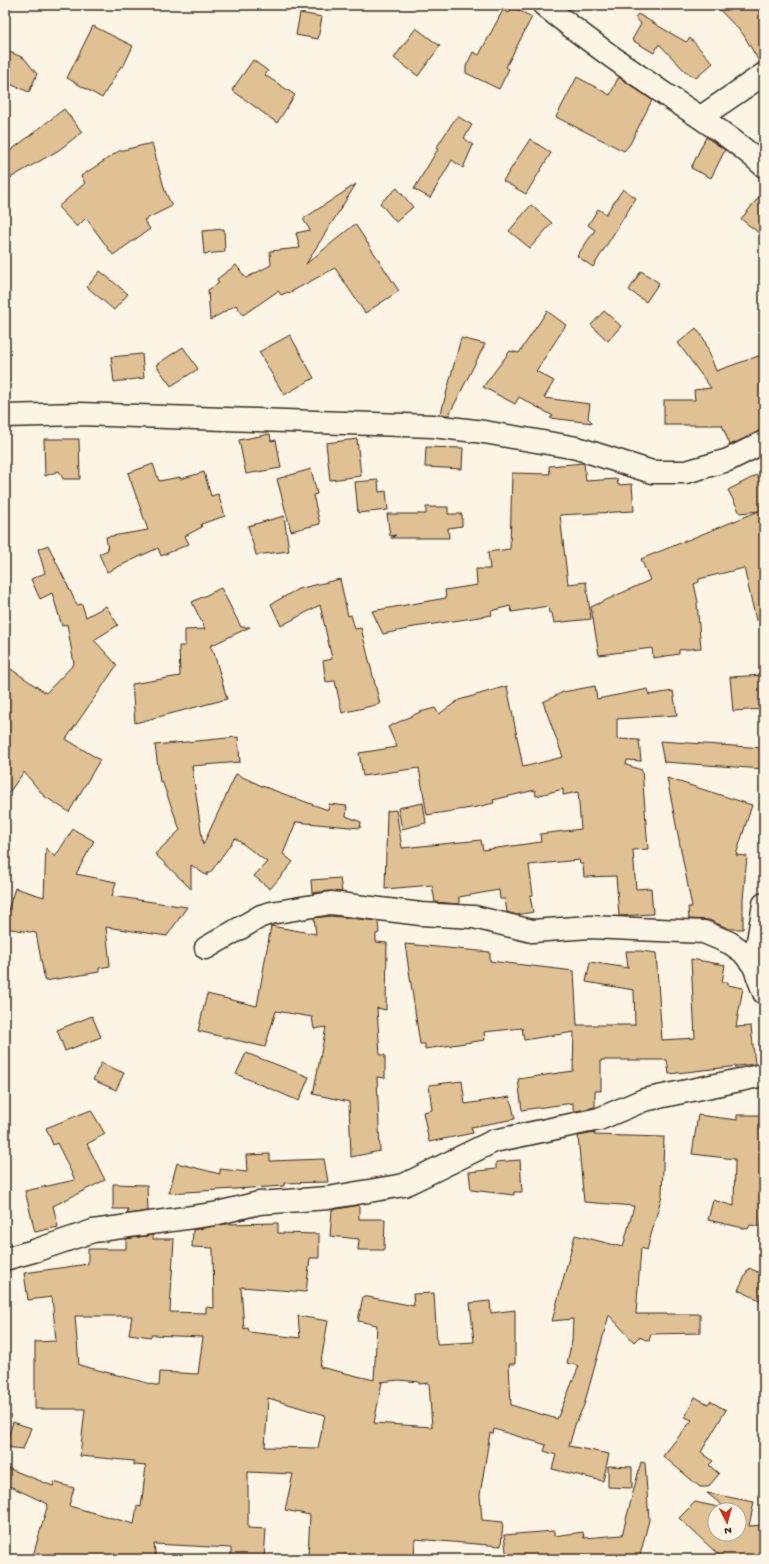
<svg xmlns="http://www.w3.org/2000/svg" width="769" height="1564" viewBox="0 0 769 1564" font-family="'Gochi Hand',sans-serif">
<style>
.building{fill:#dfc193;stroke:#3b2a1e;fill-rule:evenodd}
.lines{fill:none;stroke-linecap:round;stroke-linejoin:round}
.minor-casing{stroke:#3b2a1e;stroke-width:25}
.minor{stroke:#fcf5e5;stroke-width:22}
</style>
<rect width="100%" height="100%" fill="#fcf5e5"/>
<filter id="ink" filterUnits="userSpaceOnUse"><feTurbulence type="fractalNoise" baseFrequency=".025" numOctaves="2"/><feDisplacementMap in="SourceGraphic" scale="8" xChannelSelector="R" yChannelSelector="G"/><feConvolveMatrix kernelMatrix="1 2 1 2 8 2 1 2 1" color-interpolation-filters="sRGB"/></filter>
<g filter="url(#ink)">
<g class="building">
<path d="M715 5H759L764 10V62L760 63 743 34Z"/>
<path d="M512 7 532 17 506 67 509 69 499 89 466 73V66L473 52 479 55 503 10 509 13Z"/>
<path d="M300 13 322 17 318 39 296 35Z"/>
<path d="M638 14 686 42 690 38 713 63 696 78 685 71 659 44 654 53 632 40 641 24 635 17Z"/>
<path d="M93 26 133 46 123 67 121 66 102 98 67 78Z"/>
<path d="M416 28 440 46 418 76 394 58Z"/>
<path d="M5 50 24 58 37 74 29 92 5 82Z"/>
<path d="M253 60 268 71 265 75 295 95 277 123 232 90Z"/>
<path d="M577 77 610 95 618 78H620L652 100 630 144 624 151 556 117Z"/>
<path d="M64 109 82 132 59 150 5 181V155Z"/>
<path d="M457 116 472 125 464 138 473 145 463 168 452 160 430 198 414 189 438 149 436 148Z"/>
<path d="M706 137 725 150 711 178 691 168Z"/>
<path d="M530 139 551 153 526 194 503 181Z"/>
<path d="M152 143 165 191 172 206 144 220 150 229 113 255 86 218 77 227 58 207 85 183 81 176 119 151Z"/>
<path d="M356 184 306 264 355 224 399 291 365 313 335 268 289 293 288 292 281 295 278 291 243 315 236 305 210 320 208 290 219 283 217 279 236 265 246 278 271 265 270 251 300 248 296 233 310 230 303 219Z"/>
<path d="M397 188 413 207 396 222 380 203Z"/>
<path d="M623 189 636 198 593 267 577 256 595 230 588 225 598 209 606 214Z"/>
<path d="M764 191V237L741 219Z"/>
<path d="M531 205 552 223 530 248 509 231Z"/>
<path d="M224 229 225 252 204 254 202 231Z"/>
<path d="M100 271 128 294 114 310 87 287Z"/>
<path d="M641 271 659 283 646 302 629 290Z"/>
<path d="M547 311 566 325 536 371 554 381 544 398 590 404 588 418 593 423 550 418 553 416 519 397 515 404 483 387 510 351 519 353Z"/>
<path d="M604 311 621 326 608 341 591 325Z"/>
<path d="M696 328 704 339 716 371 764 354V430L730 445 722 425H664V400H695L694 390 711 388 678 343Z"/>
<path d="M290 335 314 378 284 395 259 352Z"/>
<path d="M461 338 485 344 449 415H444L441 413Z"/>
<path d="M183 347 198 369 171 386 156 365Z"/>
<path d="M142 354 144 378 114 382 111 357Z"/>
<path d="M270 434 271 441 276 440 281 468 246 474 239 440Z"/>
<path d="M44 439H79L80 479H63L59 471 45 476Z"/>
<path d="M357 439 361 476 330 480 326 443Z"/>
<path d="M426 447 463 448 462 469 425 467Z"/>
<path d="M584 463 586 481 617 479 618 485 632 484 634 511 560 515 568 584 586 582 591 619 554 623 552 613H549L548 606 512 612 510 606 491 611 492 615 408 628V629L383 634 372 611 446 598 445 590 477 585 476 569H490L488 552 510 549 512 473 550 474 549 466Z"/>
<path d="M153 464 159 481 180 477V479L204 472 211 496 218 494 225 516 201 524 202 527 185 536 189 544 161 556 158 548 107 572 99 554 108 550 106 537 148 530 128 473Z"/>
<path d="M311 469 317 494 313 495 320 524 291 531 277 479Z"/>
<path d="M757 475 764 487V619L756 620 744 568 699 579V582L694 584 698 602 697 603 701 648 679 650V654L653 658 652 648 599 655 591 607 650 580 641 559 759 511 740 513 728 490Z"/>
<path d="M378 480 379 492 386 491 388 510 358 513 355 482Z"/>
<path d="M426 507H448V514H462V526L448 528 449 538H391L396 535 390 536 387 514H426Z"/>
<path d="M284 516 289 551 256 555 248 526Z"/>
<path d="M48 545 77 605 82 604 86 617 106 606 118 625 94 640 117 665 66 739 100 760 69 812 44 796 24 772 5 798V665L46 693 74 664 67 624 62 626 52 593 40 599 31 579 45 573 38 549Z"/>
<path d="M340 579 348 616 351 615 355 629 361 628 380 704 342 713 335 681 326 682 323 661 332 659 320 605 281 626 271 604 298 589Z"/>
<path d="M221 588 241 627H250L210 646 214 653 227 699 135 723 132 684 180 676 179 646H185V630L205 629 192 602Z"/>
<path d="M764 675V709L733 711 730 677Z"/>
<path d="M507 686 523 767 563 757 543 702 563 692 595 686 597 699 648 689 649 695 673 691 677 715 617 719V739L639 740 641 761 627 760 626 765 642 770 648 849 633 850 636 889 651 888 653 914 619 916 616 876 584 877 583 864H580L579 860 529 865 533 895 530 896 533 912 517 915 507 912 505 899H500L499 890 459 897V904L435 902 432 885 385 889 387 811 396 810 402 848 481 840 483 850 541 842 540 834 581 829 578 792 563 795V789L536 796 535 790 493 800 494 803 477 807 427 815 419 768 363 776 359 753 397 747 388 727 420 712 435 708 439 714 459 700Z"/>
<path d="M238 737 240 762 192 766 203 845 236 774 262 786 328 810 329 804 347 806 346 816 361 822 360 828 296 822 283 854 293 862 270 889 254 876 267 862 235 838 210 873H207V876L191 865V889L155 854 180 830 162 781 160 782 155 745Z"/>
<path d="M660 741 764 748V769L664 762Z"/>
<path d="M667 778 752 805 736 855 747 856 743 899V929H730L709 920 689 919 688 907H692Z"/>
<path d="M423 803 426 823 402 829 398 808Z"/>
<path d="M73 829 94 841 76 874 116 882 112 896 187 907 167 936 106 927 110 966 99 968V972L45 981 36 933 5 928V919L15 888 44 897 46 848 55 857Z"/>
<path d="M340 878 342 892 329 891 312 893 311 880Z"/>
<path d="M331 916 378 921 379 933 376 934V942L387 943 386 1010 377 1008 380 1055H385V1078L377 1077 380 1151 351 1157 349 1102 313 1094 326 1027 314 1029 312 1017 276 1011 265 1047 198 1031 207 994 257 1006 271 926 316 934 314 918Z"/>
<path d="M405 944 490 952V961L574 971 577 1025H635L634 990 586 982 590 962 628 968 626 951H641L656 953 662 1040 695 1038 691 959 725 965 722 982H728V985L743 988 736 1027 751 1026 755 1064 669 1074 667 1060H601V1091H595V1107L576 1111 573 1110V1103L522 1110 518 1079 573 1071 574 1032 524 1040 522 1028 484 1032 485 1040 425 1049V1044H420Z"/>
<path d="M92 1016 101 1037 65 1051 57 1030Z"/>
<path d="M246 1053 309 1077 299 1101 236 1074Z"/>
<path d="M101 1063 124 1073 116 1090 93 1080Z"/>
<path d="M462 1081 465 1104 510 1097 515 1119 471 1127 473 1133 429 1142 423 1112 432 1110 429 1085Z"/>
<path d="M91 1110 105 1134 87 1144 105 1180 53 1206 58 1227 35 1232 25 1191 75 1180 57 1143 53 1145 46 1128Z"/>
<path d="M698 1115 737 1120V1115H764V1205L761 1227 750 1225 748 1229 708 1220 713 1200 734 1206 735 1159 692 1154Z"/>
<path d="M595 1133 594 1135 664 1137 662 1195 647 1250 641 1248 636 1314H700V1333L651 1334 649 1341 639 1337 634 1342 609 1315 584 1405 575 1425 569 1446 609 1454 603 1481 552 1469 556 1455 544 1451 546 1445 494 1429 493 1434 490 1433 480 1495 482 1520 503 1522 501 1546 415 1539 414 1559H356L308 1556 310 1515 285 1510 293 1474 248 1472V1528L266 1529 264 1559H231V1548L154 1544 156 1559H32L48 1504 5 1484V1467L53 1486 54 1482 74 1488 69 1506 134 1524 137 1506 141 1507 146 1466 134 1465V1461L80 1456 85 1409H35V1342L56 1341 52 1297 28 1300 24 1273 88 1264V1249H126V1239L153 1235V1239H174L170 1312 206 1313V1307L214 1308 213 1248 192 1247 193 1230 225 1224 278 1223V1233L319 1234V1258H310L306 1292 241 1287 244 1329 248 1328 249 1332 300 1338 298 1316 328 1321 320 1367 374 1380 377 1325 358 1321 363 1296 414 1306 413 1294 434 1293 437 1344 474 1342 470 1303 490 1301 491 1313 515 1310V1364H509L511 1405 557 1419 579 1366 567 1363 572 1341 573 1319 552 1321 575 1235 623 1247 634 1206 584 1202 578 1136ZM75 1316H132L129 1334 151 1337V1335L203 1337 198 1374 160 1372 159 1386 79 1365ZM399 1380 419 1382V1384L429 1383 432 1427 374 1423 382 1382H380ZM268 1398 325 1415 318 1448 265 1447Z"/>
<path d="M270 1154V1161L324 1159 328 1182 284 1183V1186L169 1193 177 1163 220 1174V1169L247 1172 246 1155Z"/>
<path d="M520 1160 522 1192H514V1195L471 1190 469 1172 496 1169V1162Z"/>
<path d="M113 1184 147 1185 148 1211 127 1214 128 1209H113Z"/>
<path d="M359 1205V1219H385L384 1250H358L359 1239 330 1236 332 1210Z"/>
<path d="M749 1268 764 1275V1302L738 1290Z"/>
<path d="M695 1397 708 1404 710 1401 726 1410 701 1452 713 1461 709 1465 719 1474 708 1487H700L663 1456 692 1420 685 1417Z"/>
<path d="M13 1422 31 1428 23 1449 5 1447Z"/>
<path d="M641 1462 645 1463 649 1520 639 1559H507L504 1535 554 1531V1536L583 1532 584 1538 622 1535Z"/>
<path d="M608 1466 632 1467V1488L608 1487Z"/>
<path d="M707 1493 754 1502 749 1526 764 1525V1559H723L679 1518 695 1502 727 1509ZM715 1510H739V1534H715Z"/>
</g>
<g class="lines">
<g class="minor-casing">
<g id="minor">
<path d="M544 5C583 37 624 66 666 95 700 117 734 139 764 166"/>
<path d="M701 117 764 74"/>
<path d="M5 416 79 414 433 426 484 432 577 448 652 472H686L728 460 764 442"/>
<path d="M206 948 261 916 271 913 331 903 421 914 474 917 532 931 590 927 704 932 730 943 743 952 754 966 764 993"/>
<path d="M754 966 764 904"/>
<path d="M5 1259 34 1251 93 1231 214 1214 259 1203 328 1198 404 1185 494 1141 599 1119 644 1100 764 1075"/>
</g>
</g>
<use href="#minor" class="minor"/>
</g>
</g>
<rect width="769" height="1564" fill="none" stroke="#fcf5e5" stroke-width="20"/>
<rect x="10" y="10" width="749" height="1544" fill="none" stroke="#3b2a1e" stroke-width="1.5" filter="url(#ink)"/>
<g transform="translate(727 1522) rotate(174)"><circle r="19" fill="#fcf5e5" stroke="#afa495"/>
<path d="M0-3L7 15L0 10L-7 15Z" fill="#c8321e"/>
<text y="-6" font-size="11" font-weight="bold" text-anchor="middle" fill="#3b2a1e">N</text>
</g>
</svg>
